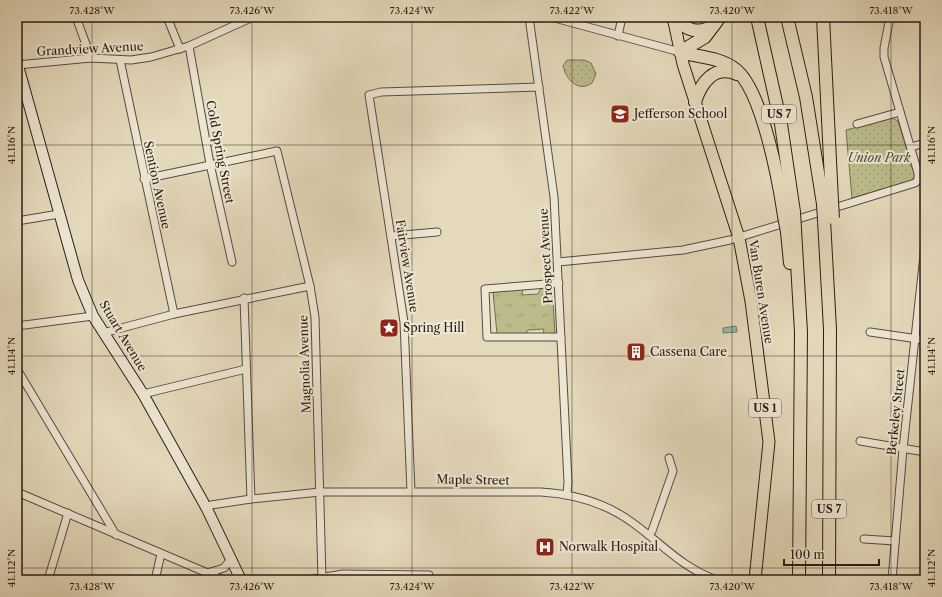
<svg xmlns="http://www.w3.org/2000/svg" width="942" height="597" viewBox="0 0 942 597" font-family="'Libre Caslon Text',serif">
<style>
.grass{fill:url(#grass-tufts);stroke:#746c50}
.park{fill:url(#park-dots);stroke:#746c50}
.water{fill:url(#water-waves);stroke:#6b7b71}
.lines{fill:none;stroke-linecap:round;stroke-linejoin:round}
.street-casing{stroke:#594b3e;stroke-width:9}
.secondary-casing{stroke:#2b1c15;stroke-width:12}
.primary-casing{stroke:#2b1c15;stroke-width:13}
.highway-casing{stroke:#2b1c15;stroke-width:14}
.street{stroke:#ede6d3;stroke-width:7}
.secondary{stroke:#ede6d3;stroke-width:10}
.primary{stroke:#e4d9bb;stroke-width:11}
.highway{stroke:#e4d9bb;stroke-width:12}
.highway-bridge-casing{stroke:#2b1c15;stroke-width:14;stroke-linecap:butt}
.highway-bridge{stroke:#e4d9bb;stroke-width:12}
.ticks{fill:none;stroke:#2b1c15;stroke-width:1;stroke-opacity:0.45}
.labels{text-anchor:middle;stroke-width:4;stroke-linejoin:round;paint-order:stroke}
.shield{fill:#ede6d3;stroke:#65594e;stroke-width:1}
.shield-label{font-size:11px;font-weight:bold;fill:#2b1c15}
.street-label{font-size:12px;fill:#2b1c15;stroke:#ede6d3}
.poi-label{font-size:12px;fill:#2b1c15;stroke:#ede6d3;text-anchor:start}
.park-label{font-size:12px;font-style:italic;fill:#564c38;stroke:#ede6d3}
.neatline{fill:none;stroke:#2b1c15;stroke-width:1.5}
.ticks-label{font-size:10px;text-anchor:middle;fill:#2b1c15}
</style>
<defs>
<pattern id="grass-tufts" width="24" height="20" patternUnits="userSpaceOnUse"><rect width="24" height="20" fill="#bcbc8b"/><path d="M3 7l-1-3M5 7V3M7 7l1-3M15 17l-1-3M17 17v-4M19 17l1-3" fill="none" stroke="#a2a177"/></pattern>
<pattern id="park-dots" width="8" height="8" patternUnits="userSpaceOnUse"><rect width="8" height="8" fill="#bcbc8b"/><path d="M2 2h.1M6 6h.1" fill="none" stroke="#a2a177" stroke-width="1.8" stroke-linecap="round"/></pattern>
<pattern id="water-waves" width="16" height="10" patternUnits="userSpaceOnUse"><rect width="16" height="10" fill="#95baae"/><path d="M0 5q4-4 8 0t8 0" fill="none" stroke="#819f95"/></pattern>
</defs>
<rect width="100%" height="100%" fill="#e4d9bb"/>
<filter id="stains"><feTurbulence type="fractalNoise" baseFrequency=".005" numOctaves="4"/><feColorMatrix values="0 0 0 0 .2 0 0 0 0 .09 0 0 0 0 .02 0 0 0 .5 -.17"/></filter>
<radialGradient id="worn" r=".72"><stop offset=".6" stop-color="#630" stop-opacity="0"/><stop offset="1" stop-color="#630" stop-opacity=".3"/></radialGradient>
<path class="grass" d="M552 287 555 334 543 335 544 329 528 330 525 335 497 334 493 292 523 289 522 295 538 294 541 288Z"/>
<g class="park">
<path d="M567 60H584L591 63 596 74 592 83C578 93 566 79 563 66Z"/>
<path d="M892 118 898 121 915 176 911 181 852 198 846 130Z"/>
</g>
<path class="water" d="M736 326 737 332 723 333V328Z"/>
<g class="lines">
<g class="street-casing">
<g id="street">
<path d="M76 17 91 58"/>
<path d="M167 17 180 49"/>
<path d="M529 17 554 197 568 482 567 494"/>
<path d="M551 17 680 52"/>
<path d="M618 36 622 17"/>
<path d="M189 46 210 164 232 262"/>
<path d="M120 60 174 314"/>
<path d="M17 65 91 58 131 60 151 57 189 46 253 17"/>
<path d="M857 124 900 112"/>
<path d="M911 147 925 143"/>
<path d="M144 179 277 151 310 286 315 317 322 580"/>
<path d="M17 221 59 214"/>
<path d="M392 236 437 232"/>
<path d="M558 262 683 250 730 240 915 183 918 180V173L884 57V48L890 17"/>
<path d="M559 283 485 289 487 337H561"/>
<path d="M244 298 251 499"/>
<path d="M17 326 93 316"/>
<path d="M870 332 925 340"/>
<path d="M103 333 174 314 310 286"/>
<path d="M17 369 116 535"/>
<path d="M143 394 246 369"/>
<path d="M860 441 925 452"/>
<path d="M411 491 404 322 369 95 381 92 539 87"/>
<path d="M17 492 224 580"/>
<path d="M207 509 211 505 251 499 320 492H541C574 494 606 503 633 523 662 544 680 566 716 580"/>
<path d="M649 535 652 531 673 471 669 458"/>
<path d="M864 539 895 541"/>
<path d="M207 573 224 568 231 559"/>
<path d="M48 580 68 513"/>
<path d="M155 580 161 554"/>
<path d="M307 580 343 574 429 575"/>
<path d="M892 580 903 449 925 246"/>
</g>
</g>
<g class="secondary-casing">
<path id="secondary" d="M17 62 78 280 93 316 143 394 207 509 241 580"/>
</g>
<g class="primary-casing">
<path id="primary" d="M673 17 683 64 739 238 751 301 769 442 755 580"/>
</g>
<g class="highway-casing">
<g id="highway">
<path d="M676 17C685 31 700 35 714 25"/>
<path d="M757 17 781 124 794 212"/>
<path d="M787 17 806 97 823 204"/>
<path d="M823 17 832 201"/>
<path d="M680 52C698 57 719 57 735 69 762 89 779 182 784 216"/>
<path d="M680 52 705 37 720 17"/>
<path d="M695 102C701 83 714 64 737 74"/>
<path d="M824 220 830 329 829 580"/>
<path d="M795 229 801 332 799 580"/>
<path d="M787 232 790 263"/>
</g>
</g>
<use href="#street" class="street"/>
<use href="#secondary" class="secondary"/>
<use href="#primary" class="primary"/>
<use href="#highway" class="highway"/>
<g class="highway-bridge-casing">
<g id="highway-bridge">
<path d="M832 201 833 218"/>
<path d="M823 204 824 220"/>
<path d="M794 212 795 229"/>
<path d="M784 216 787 232"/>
</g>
</g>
<use href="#highway-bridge" class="highway-bridge"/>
</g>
<path class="ticks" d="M92 17V580M252 17V580M412 17V580M572 17V580M732 17V580M891 17V580M17 145H925M17 356H925M17 568H925"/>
<defs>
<g id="school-square" transform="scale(1)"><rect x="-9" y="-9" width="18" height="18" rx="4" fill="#8f2418" stroke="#ede6d3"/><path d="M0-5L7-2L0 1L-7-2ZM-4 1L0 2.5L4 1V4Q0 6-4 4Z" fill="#fff"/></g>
<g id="sight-square" transform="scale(1)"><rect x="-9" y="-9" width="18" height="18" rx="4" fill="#8f2418" stroke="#ede6d3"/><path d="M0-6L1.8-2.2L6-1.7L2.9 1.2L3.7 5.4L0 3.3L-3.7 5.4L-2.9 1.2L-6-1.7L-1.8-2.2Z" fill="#fff"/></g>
<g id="building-square" transform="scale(1)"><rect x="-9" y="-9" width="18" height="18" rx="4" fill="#8f2418" stroke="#ede6d3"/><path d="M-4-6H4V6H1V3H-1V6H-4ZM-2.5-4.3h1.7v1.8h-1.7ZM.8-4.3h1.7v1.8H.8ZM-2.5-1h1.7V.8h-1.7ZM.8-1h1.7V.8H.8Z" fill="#fff"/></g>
<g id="hospital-square" transform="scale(1)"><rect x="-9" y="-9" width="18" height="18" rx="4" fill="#8f2418" stroke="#ede6d3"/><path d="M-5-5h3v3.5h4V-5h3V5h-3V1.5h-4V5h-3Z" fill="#fff"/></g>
</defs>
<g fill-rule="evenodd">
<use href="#school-square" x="620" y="114"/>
<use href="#sight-square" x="389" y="328"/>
<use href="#building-square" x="636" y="352"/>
<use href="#hospital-square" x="545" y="547"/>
</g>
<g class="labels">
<g class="shield">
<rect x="762" y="105" width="34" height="18" rx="3"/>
<rect x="749" y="399" width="32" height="18" rx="3"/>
<rect x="812" y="500" width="34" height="18" rx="3"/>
</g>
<g class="shield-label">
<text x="779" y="118">US 7</text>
<text x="765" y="412">US 1</text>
<text x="829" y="513">US 7</text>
</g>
<g class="street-label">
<text transform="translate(90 49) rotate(-3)" y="4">Grandview Avenue</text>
<text transform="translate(220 152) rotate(79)" y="4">Cold Spring Street</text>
<text transform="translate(157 185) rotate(78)" y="4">Sention Avenue</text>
<text transform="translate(546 256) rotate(-93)" y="4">Prospect Avenue</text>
<text transform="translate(407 266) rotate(81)" y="4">Fairview Avenue</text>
<text transform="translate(761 292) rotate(81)" y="4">Van Buren Avenue</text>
<text transform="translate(123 336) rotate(59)" y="4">Stuart Avenue</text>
<text transform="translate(305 364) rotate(-92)" y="4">Magnolia Avenue</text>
<text transform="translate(896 412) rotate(-84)" y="4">Berkeley Street</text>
<text transform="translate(473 480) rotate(1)" y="4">Maple Street</text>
</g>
<g class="poi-label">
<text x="634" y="118">Jefferson School</text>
<text x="403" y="332">Spring Hill</text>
<text x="650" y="356">Cassena Care</text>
<text x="559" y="551">Norwalk Hospital</text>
</g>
<g class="park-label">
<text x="879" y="162">Union Park</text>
</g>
</g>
<rect width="942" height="597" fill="none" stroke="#e4d9bb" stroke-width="44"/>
<path d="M784 559v6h95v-6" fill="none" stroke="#2b1c15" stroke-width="2"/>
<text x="790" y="559" font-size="12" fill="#2b1c15" stroke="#ede6d3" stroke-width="3" paint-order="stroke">100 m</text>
<rect x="22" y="22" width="898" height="553" class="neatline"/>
<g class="ticks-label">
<text x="92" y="14">73.428°W</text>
<text x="252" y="14">73.426°W</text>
<text x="412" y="14">73.424°W</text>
<text x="572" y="14">73.422°W</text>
<text x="732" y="14">73.420°W</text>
<text x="891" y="14">73.418°W</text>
<text transform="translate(11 145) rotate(-90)" y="4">41.116°N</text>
<text transform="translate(931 145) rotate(-90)" y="4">41.116°N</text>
<text transform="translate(11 356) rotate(-90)" y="4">41.114°N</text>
<text transform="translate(931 356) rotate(-90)" y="4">41.114°N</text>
<text transform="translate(11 568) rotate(-90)" y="4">41.112°N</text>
<text transform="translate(931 568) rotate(-90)" y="4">41.112°N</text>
<text x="92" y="590">73.428°W</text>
<text x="252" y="590">73.426°W</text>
<text x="412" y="590">73.424°W</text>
<text x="572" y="590">73.422°W</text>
<text x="732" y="590">73.420°W</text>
<text x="891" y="590">73.418°W</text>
</g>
<rect width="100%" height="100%" filter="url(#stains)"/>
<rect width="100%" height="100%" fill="url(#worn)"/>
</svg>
